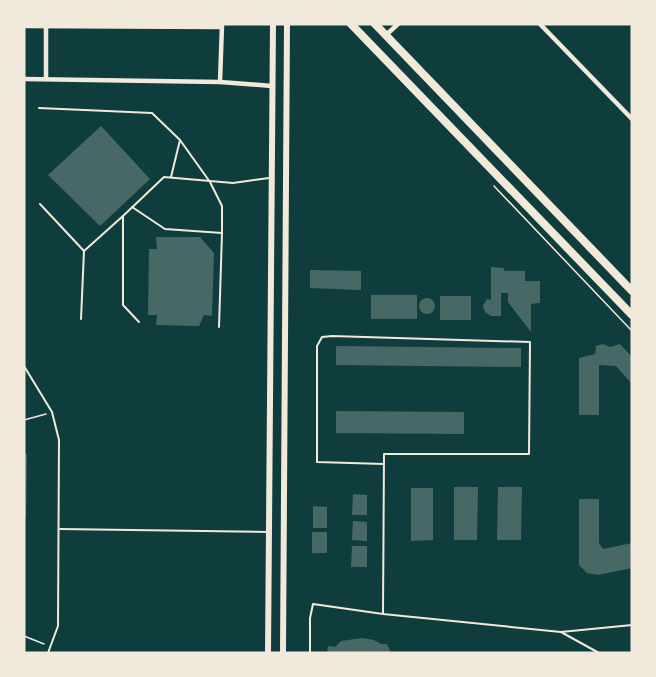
<svg xmlns="http://www.w3.org/2000/svg" width="656" height="677" viewBox="0 0 656 677" font-family="'Space Grotesk',sans-serif">
<style>
.building{fill:#486865}
.lines{fill:none;stroke-linecap:round;stroke-linejoin:round}
.path{stroke:#f1e9da;stroke-width:1.5}
.service{stroke:#f1e9da;stroke-width:2}
.minor{stroke:#f1e9da;stroke-width:4.5}
.secondary{stroke:#f1e9da;stroke-width:6}
.trunk{stroke:#f1e9da;stroke-width:8}
</style>
<rect width="100%" height="100%" fill="#0f3d3e"/>
<g class="building">
<path d="M101 126 150 179 100 226 48 175Z"/>
<path d="M156 237H200L214 253 212 316 204 315 199 326 156 325 157 315H148L149 249H157Z"/>
<path d="M491 267 504 268V271H525V281H540V303L531 304V332L508 302V293H501V316H491L485 312 483 306 487 299 491 300Z"/>
<path d="M310 270 361 271V290L310 288Z"/>
<rect x="371" y="295" width="46" height="24"/>
<rect x="440" y="296" width="31" height="24"/>
<circle cx="427" cy="306" r="8"/>
<path d="M603 344 610 347 620 344 632 357V384L616 366 599 365V415H579V358L595 354 596 346Z"/>
<path d="M336 346 521 348V367L336 365Z"/>
<path d="M336 411 464 412V434L336 433Z"/>
<path d="M24 454H27L26 518H24Z"/>
<path d="M454 487H478L477 540H454Z"/>
<path d="M498 487H522L521 540H497Z"/>
<path d="M411 488H433V540L411 541Z"/>
<path d="M353 494 367 495V515H352Z"/>
<path d="M579 499H599V543L603 549 632 543V568L598 575 587 573 579 565Z"/>
<path d="M313 506 327 507V528H313Z"/>
<path d="M353 521 367 522V541L352 540Z"/>
<rect x="312" y="532" width="15" height="21"/>
<path d="M352 546H367V567H351Z"/>
<path d="M362 638 374 640 381 644H387L391 653H327L328 646 335 647 341 641Z"/>
</g>
<g class="lines">
<g class="path">
<path d="M494 186 632 331"/>
<path d="M24 420 46 414"/>
<path d="M24 636 44 644"/>
</g>
<g class="service">
<path d="M39 108 152 113 180 140"/>
<path d="M40 204 84 251"/>
<path d="M132 207 165 229 222 233V206L210 182 180 140 171 177"/>
<path d="M81 319 84 251 123 216"/>
<path d="M139 322 123 305V216L164 177 233 183 269 178"/>
<path d="M219 327 222 233"/>
<path d="M24 366 52 412 59 440 58 626 48 653"/>
<path d="M60 529 269 532"/>
<path d="M383 614 384 454H529L530 342 332 336 322 337 317 346V462L384 464"/>
<path d="M561 632 599 653"/>
<path d="M310 653V618L313 604 383 614 561 632 632 625"/>
</g>
<g class="minor">
<path d="M540 24 632 119"/>
<path d="M24 26 222 27"/>
<path d="M386 35 398 24"/>
<path d="M46 78V24"/>
<path d="M24 79 220 82 272 86"/>
<path d="M220 82 222 25"/>
</g>
<g class="secondary">
<path d="M268 653 273 24"/>
<path d="M283 653 287 24"/>
</g>
<g class="trunk">
<path d="M351 24 632 315"/>
<path d="M375 24 632 291"/>
</g>
</g>
<rect width="656" height="677" fill="none" stroke="#f1e9da" stroke-width="51"/>
</svg>
